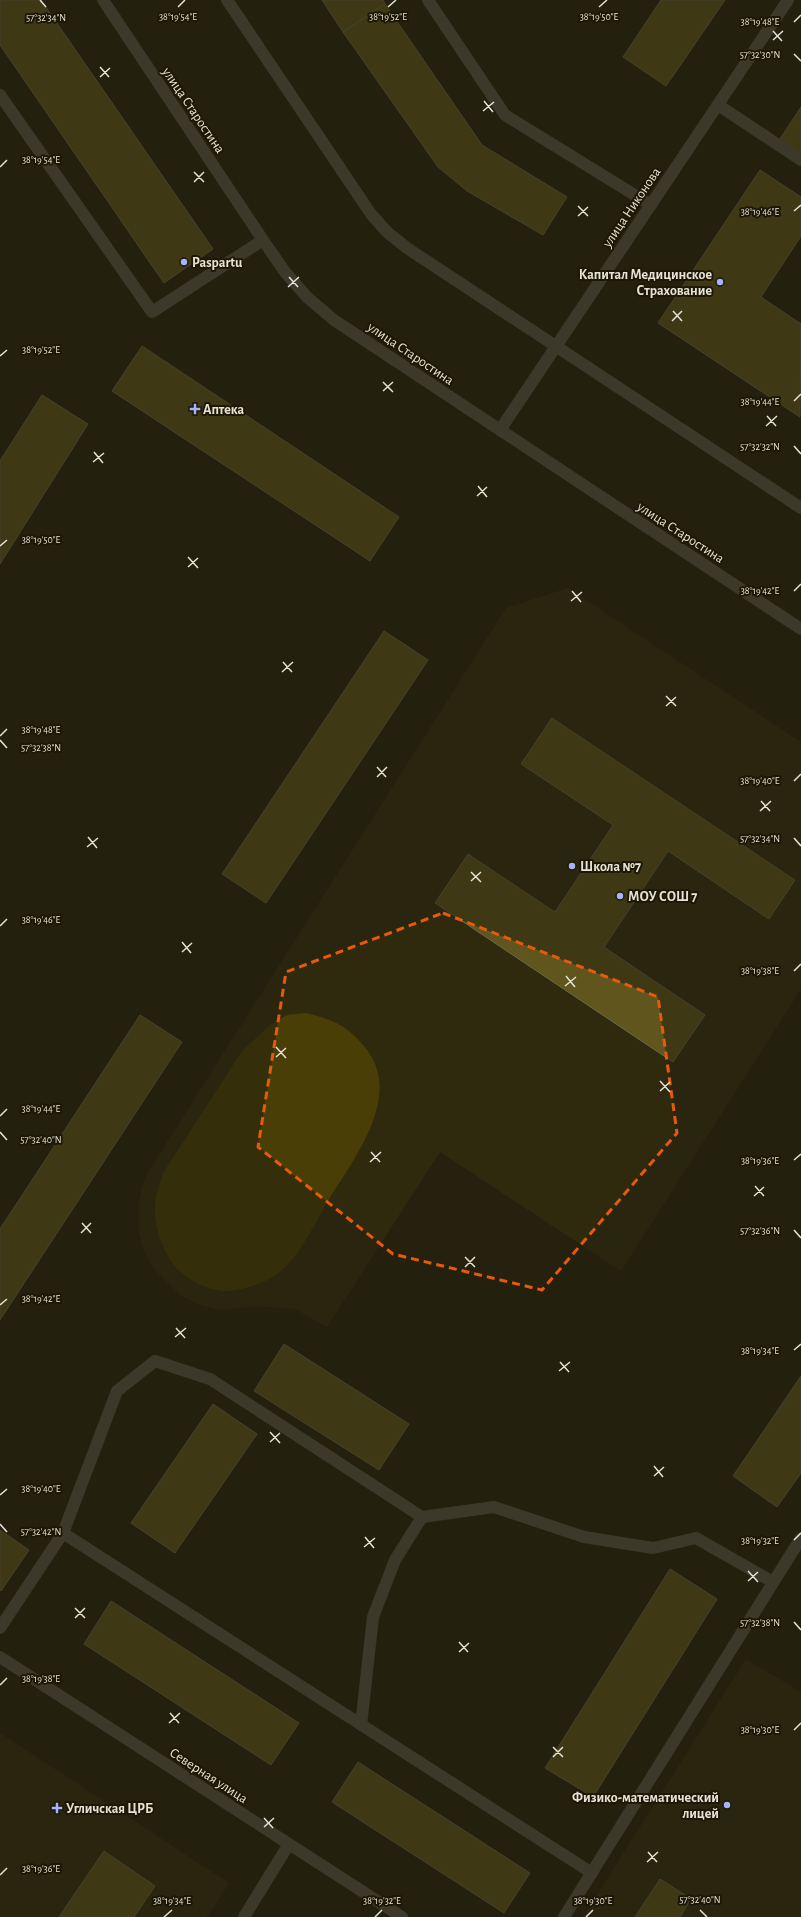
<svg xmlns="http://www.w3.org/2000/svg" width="801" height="1917" viewBox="0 0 801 1917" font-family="'Alegreya Sans',sans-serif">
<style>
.built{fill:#2f2a0e}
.green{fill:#493f06}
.building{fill:#5f551d;stroke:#6d6953}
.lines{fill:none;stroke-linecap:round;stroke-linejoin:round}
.minor{stroke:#59574e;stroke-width:12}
.marked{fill:none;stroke:#e8590c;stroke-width:3;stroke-dasharray:8 5;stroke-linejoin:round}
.ticks{fill:none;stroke:#e5e2d6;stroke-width:1.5}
.poi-dot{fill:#a7b1fc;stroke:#1c1805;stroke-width:1.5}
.labels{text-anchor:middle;stroke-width:4;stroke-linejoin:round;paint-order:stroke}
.street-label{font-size:14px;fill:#e5e2d6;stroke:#1c1805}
.poi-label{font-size:14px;font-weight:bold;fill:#e5e2d6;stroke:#1c1805;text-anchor:start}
.ticks-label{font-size:10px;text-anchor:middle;fill:#e5e2d6;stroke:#1c1805;stroke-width:4;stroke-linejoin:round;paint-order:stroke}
</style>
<rect width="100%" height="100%" fill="#25210e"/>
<g class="built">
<path d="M568 588 801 742V989L621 1271 440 1152 327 1327 295 1309 256 1306 220 1310 200 1305 181 1296 153 1268 144 1252 139 1233V1202L142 1187 148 1172 506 608Z"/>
<path d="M746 1659 801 1692V1917H583Z"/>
<path d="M0 1733 229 1883 207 1917H0Z"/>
</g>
<path class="green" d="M306 1013C333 1020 345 1024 364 1046 405 1094 355 1157 329 1199 315 1223 299 1259 276 1275 265 1283 238 1292 224 1291 204 1290 179 1276 169 1258 152 1227 150 1202 165 1170L242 1051 271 1024 287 1015Z"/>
<g class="building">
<path d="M0 0H41L213 249 164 283 0 45Z"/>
<path d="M322 0H383L385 4 343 32Z"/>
<path d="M661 0H725L666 86 623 57Z"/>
<path d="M385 4 482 145 567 197 543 235 467 191 438 167 343 32Z"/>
<path d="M801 107V158L778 142Z"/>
<path d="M760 170 801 197V236L761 297 801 324 800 417 658 323Z"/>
<path d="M142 346 399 517 370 561 112 391Z"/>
<path d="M42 395 88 424 0 564V461Z"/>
<path d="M384 631 428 660 266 903 222 874Z"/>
<path d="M552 718 795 880 769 919 668 851 604 947 705 1015 673 1062 435 903 468 854 555 912 613 825 521 764Z"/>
<path d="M140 1015 182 1042 0 1320V1229Z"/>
<path d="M284 1344 409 1424 379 1470 254 1391Z"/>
<path d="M801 1376V1473L777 1507 733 1476Z"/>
<path d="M213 1404 257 1434 175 1553 131 1523Z"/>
<path d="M0 1530 29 1550 1 1591 0 1590Z"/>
<path d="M670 1569 717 1599 593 1797 545 1768Z"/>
<path d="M111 1601 299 1723 271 1765 84 1644Z"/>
<path d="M358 1762 530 1873 504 1913 332 1802Z"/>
<path d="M104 1851 155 1886 134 1917H59Z"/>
<path d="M660 1879 691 1899 680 1917H635Z"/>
</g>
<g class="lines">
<g class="minor">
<path d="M103 0 263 240 285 272 308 298 334 320 801 629"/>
<path d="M227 0 371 214 387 232 407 248 801 508"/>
<path d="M428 0 505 115 651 205"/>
<path d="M0 95 152 312 263 240"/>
<path d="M718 105 801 160"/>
<path d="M500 430 788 0"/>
<path d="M422 1517 494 1507 584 1537 653 1548 696 1538 773 1582"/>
<path d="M63 1533 592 1873"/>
<path d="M0 1628 63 1533 117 1391 155 1361 210 1379 422 1517 395 1560 373 1617 361 1725"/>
<path d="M0 1657 402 1917"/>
<path d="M244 1917 289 1844"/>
<path d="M564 1917 801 1538"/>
</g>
</g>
<path d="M0 0H801V1917H0ZM443 913 658 997 677 1133 542 1290 393 1254 258 1147 286 972Z" fill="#25210e" fill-opacity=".55" fill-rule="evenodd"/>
<path class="marked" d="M443 913 658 997 677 1133 542 1290 393 1254 258 1147 286 972Z"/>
<path class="ticks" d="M40 0 46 7M178 7 185 0M388 7 396 0M599 7 607 0M794 22 801 15M773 31 782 41M773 40 783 31M794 54 801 61M100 67 109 77M100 77 110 68M484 101 493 112M483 111 494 102M0 167 7 160M194 172 204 182M194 182 204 172M578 206 588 216M794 211 801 205M578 216 588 207M289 277 298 287M288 287 299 277M673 311 682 321M672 321 682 311M0 356 7 350M383 382 393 392M383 391 393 382M794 401 801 394M767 416 776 426M766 426 777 416M794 446 801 454M94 452 103 463M93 462 104 453M478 486 487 497M477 496 487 487M0 546 7 540M188 557 198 568M188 567 198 558M572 591 581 602M794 591 801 584M571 601 582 592M283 662 292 672M282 672 293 662M666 696 676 706M666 706 676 697M0 736 7 729M0 740 7 748M377 767 386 777M377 777 387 767M794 781 801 774M761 801 770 811M760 811 771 801M88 837 97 848M794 838 801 846M87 847 98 838M471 872 481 882M471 881 481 872M0 926 7 919M182 942 191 953M182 952 192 943M794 971 801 964M566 976 575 987M565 986 576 977M276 1047 286 1058M276 1057 286 1048M660 1081 670 1092M660 1091 670 1082M0 1116 7 1109M0 1132 7 1140M371 1152 380 1162M794 1160 801 1154M370 1162 381 1152M755 1186 764 1196M754 1196 764 1187M82 1223 91 1233M794 1230 801 1238M81 1233 91 1223M465 1257 475 1267M465 1267 475 1257M0 1305 7 1299M176 1328 185 1338M175 1337 186 1328M794 1350 801 1344M560 1362 569 1372M559 1371 570 1362M270 1432 280 1443M270 1442 280 1433M654 1466 663 1477M654 1476 664 1467M0 1495 7 1489M0 1524 7 1532M365 1537 374 1548M794 1540 801 1533M364 1547 375 1538M748 1571 758 1582M748 1581 758 1572M75 1608 85 1618M75 1618 85 1608M794 1622 801 1630M459 1642 468 1652M459 1652 469 1643M0 1685 7 1678M170 1713 179 1723M169 1723 180 1713M794 1730 801 1723M553 1747 563 1757M553 1757 563 1747M264 1818 273 1828M264 1827 274 1818M648 1852 657 1862M647 1862 658 1852M0 1875 7 1868M700 1910 707 1917M164 1917 172 1910M375 1917 382 1910M586 1917 593 1910"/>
<g class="poi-dot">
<circle cx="184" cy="262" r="4"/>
<circle cx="720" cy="282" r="4"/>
<path d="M193 403h4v4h4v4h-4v4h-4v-4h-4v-4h4z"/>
<circle cx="572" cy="866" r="4"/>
<circle cx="620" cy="896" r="4"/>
<circle cx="727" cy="1805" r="4"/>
<path d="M55 1802h4v4h4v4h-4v4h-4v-4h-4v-4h4z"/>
</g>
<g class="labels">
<g class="street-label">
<text transform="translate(194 110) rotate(56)" y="5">улица Старостина</text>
<text transform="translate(631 207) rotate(-56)" y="5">улица Никонова</text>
<text transform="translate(411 353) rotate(34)" y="5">улица Старостина</text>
<text transform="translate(681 532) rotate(33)" y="5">улица Старостина</text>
<text transform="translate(209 1775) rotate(33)" y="5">Северная улица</text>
</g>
<g class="poi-label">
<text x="192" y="267">Paspartu</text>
<text x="712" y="279" text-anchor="end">Капитал Медицинское<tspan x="712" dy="16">Страхование</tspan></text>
<text x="203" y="414">Аптека</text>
<text x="580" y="871">Школа №7</text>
<text x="628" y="901">МОУ СОШ 7</text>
<text x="719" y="1802" text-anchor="end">Физико-математический<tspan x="719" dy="16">лицей</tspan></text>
<text x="66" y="1813">Угличская ЦРБ</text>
</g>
</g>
<g class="ticks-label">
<text x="178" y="20">38°19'54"E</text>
<text x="388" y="20">38°19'52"E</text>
<text x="599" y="20">38°19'50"E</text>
<text x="46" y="21">57°32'34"N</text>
<text x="760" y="25">38°19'48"E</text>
<text x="760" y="58">57°32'30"N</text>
<text x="41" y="163">38°19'54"E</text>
<text x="760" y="215">38°19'46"E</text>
<text x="41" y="353">38°19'52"E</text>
<text x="760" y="405">38°19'44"E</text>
<text x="760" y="450">57°32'32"N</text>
<text x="41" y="543">38°19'50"E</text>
<text x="760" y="594">38°19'42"E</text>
<text x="41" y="733">38°19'48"E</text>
<text x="41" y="751">57°32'38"N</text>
<text x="760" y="784">38°19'40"E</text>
<text x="760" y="842">57°32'34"N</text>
<text x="41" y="923">38°19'46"E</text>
<text x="760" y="974">38°19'38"E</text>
<text x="41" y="1112">38°19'44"E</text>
<text x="41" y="1143">57°32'40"N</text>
<text x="760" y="1164">38°19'36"E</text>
<text x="760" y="1234">57°32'36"N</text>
<text x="41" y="1302">38°19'42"E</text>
<text x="760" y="1354">38°19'34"E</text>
<text x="41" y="1492">38°19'40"E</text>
<text x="41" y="1535">57°32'42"N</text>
<text x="760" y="1544">38°19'32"E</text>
<text x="760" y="1626">57°32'38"N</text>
<text x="41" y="1682">38°19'38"E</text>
<text x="760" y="1733">38°19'30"E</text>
<text x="41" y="1872">38°19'36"E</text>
<text x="700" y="1903">57°32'40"N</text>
<text x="172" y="1904">38°19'34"E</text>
<text x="382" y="1904">38°19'32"E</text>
<text x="593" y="1904">38°19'30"E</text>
</g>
</svg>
